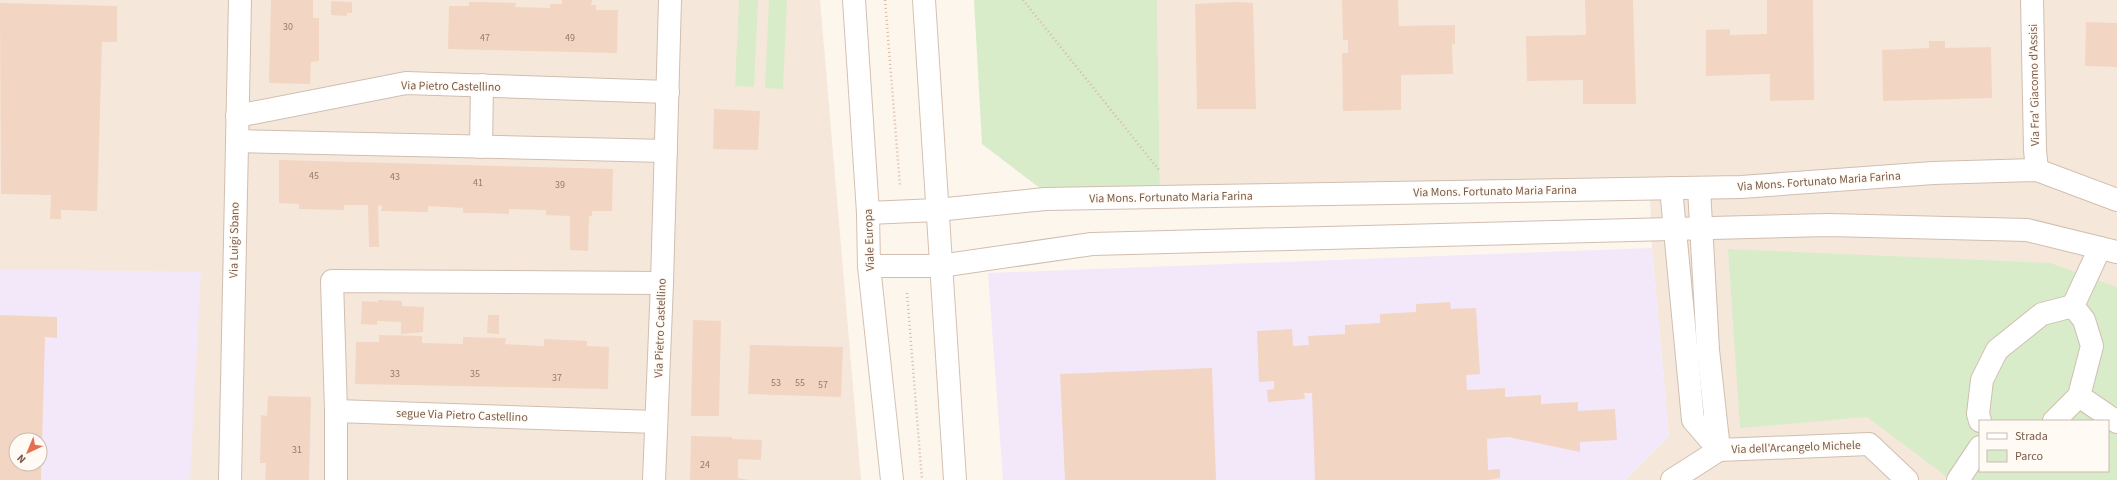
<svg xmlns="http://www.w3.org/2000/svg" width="2117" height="480" viewBox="0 0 2117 480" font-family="'Source Sans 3',sans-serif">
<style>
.residential{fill:#f5e8da;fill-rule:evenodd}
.education{fill:#f3e8fa;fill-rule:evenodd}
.green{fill:#d8ecc9;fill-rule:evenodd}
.building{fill:#f3d5c3;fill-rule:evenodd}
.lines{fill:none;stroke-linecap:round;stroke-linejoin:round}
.street-casing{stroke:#d1beb0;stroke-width:24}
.secondary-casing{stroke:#d6c0b0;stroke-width:24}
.path{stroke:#d9b8a5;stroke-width:2.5;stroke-dasharray:1 3;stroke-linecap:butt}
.street{stroke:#fff;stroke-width:22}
.secondary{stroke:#fff;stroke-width:22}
.labels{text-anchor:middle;stroke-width:3;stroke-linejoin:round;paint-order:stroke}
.number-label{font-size:10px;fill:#987a6a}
.street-label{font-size:12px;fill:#7a5c4d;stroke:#fffaf3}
</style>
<rect width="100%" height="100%" fill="#fdf6ec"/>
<g class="residential">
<path d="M0 0H820L861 480H0ZM16 440H40V464H16Z"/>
<path d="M1157 0H2117V480H1625L1669 436 1652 248 1649 177 1160 189ZM1980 421H2108V471H1980Z"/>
</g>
<g class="education">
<path d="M1652 248 1669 436 1625 480H1003L988 273Z"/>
<path d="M0 269 201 272 190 480H0ZM16 440H40V464H16Z"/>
</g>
<g class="green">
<path d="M739 0H758L754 87 735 86Z"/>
<path d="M769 0H787L783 89 765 88Z"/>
<path d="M974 0H1157L1160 189H1041L982 144Z"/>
<path d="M1728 249 2050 263 2117 287V480H1951L1867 417 1740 428ZM1980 421H2108V471H1980Z"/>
</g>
<g class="building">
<path d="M271 0H313V18H319V61L311 62 310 84 269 83Z"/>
<path d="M562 0H592L591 5H596V10H618L617 53 448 49 449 6H469V2H478L516 3 515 7 550 8V4H562Z"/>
<path d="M1342 0H1398L1399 26 1455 25V44H1452L1453 74 1401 75V110L1343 111 1342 53H1348V40H1343Z"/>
<path d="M1585 0H1633L1636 104H1583V80L1527 81 1526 36 1586 35Z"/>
<path d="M1767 0H1813L1814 100 1770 101V74L1706 76V30L1730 29V35L1767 34Z"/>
<path d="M331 1 352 2V13H347V16L331 15Z"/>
<path d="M1235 2 1253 3 1256 109H1197L1195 4Z"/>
<path d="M0 3 117 6V42H102L97 211 61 210V219H50L51 195 1 194Z"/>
<path d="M2086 22 2117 23V67L2085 66Z"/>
<path d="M1929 41H1945V48L1991 47 1992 98 1883 101 1882 50 1929 48Z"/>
<path d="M714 109 760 111 758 150 713 149Z"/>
<path d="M279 160 613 169 612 211H592V216H589L588 251 570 250V216L546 215V210L509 209V214L485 213H463V208L428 206V212L381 211 382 206 378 205 379 247H369L368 205H344V210L299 209V204L279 203Z"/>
<path d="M378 300 402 301V306L424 307 423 332 401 334V322L377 321V325L361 324 362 301 378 302Z"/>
<path d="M1450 302 1451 309 1476 308 1480 374 1466 375 1467 390 1505 388V397L1541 395V404L1578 402V411L1615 409 1617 440 1580 442V452L1508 437 1487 439 1488 470 1500 469V478L1488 480H1315L1312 393H1304L1305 399 1268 402 1267 390 1274 389V381L1259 382 1257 331 1292 329 1293 346 1309 345 1308 336 1345 334V325L1380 323V314L1416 312V304Z"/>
<path d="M0 315 57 317V338L45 337 41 480H0ZM16 440H40V464H16Z"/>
<path d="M488 315H499V334L487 333Z"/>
<path d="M693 320 721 321 719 416H691Z"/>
<path d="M379 335 422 336V343L463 344V337L506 338 505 344 541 346H544V339L587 341V346L609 347 608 389 355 384 356 342H379Z"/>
<path d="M750 345 843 347 841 397 748 394Z"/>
<path d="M1212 368 1216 480H1065L1060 374Z"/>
<path d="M268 396 311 397 309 480H265L266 463H260L261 415 267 416Z"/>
<path d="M691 436 732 437V439L762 440 761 460 738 459V478L749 480H690Z"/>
</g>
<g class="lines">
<g class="street-casing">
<g id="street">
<path d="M2032 0 2035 150 2037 170"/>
<path d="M237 116 406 83 668 92"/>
<path d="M237 141 666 151"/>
<path d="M481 147 482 85"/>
<path d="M1671 188 1693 420 1719 450"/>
<path d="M1699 188 1708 350 1719 450"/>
<path d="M868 213 937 210 1045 199 1741 187 1933 173 2037 170 2117 200"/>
<path d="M869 266H940L1092 244 1828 225 2027 230 2117 252"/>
<path d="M2079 396 2117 422"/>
<path d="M336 411 332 281 662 283"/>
<path d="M1980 421 1978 414 1982 380 1997 350 2042 314 2073 306"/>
<path d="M2054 421 2079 396 2092 346 2084 320 2073 306 2100 248"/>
<path d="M1719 450 1869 444 1907 480"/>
<path d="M230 480 240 0"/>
<path d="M336 480V411L656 422"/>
<path d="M654 480 662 283 670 0"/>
<path d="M1672 480 1719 450"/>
<path d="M1958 480 1980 447"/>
</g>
</g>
<g class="secondary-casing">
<g id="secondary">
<path d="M854 0 868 213 869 266 892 480"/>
<path d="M924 0 955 480"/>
</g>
</g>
<g class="path">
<path d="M885 0 900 186"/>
<path d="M1023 0 1159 170"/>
<path d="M907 293 922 480"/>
</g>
<use href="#street" class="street"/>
<use href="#secondary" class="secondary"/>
</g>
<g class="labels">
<g class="number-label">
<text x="288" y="30">30</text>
<text x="485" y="41">47</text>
<text x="570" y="41">49</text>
<text x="314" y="179">45</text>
<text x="395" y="180">43</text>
<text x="478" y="186">41</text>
<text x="560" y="188">39</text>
<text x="395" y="377">33</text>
<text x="475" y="377">35</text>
<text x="557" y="381">37</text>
<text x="776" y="386">53</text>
<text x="800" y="386">55</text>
<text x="823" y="388">57</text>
<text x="297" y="453">31</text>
<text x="705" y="468">24</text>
</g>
<g class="street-label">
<text transform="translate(2034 85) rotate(-91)" y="4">Via Fra' Giacomo d'Assisi</text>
<text transform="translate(451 86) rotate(1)" y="4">Via Pietro Castellino</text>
<text transform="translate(1819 181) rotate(-4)" y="4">Via Mons. Fortunato Maria Farina</text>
<text transform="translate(1495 191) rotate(-1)" y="4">Via Mons. Fortunato Maria Farina</text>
<text transform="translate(1171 197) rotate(-1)" y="4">Via Mons. Fortunato Maria Farina</text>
<text transform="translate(234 240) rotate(-89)" y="4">Via Luigi Sbano</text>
<text transform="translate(869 240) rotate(-92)" y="4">Viale Europa</text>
<text transform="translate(660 328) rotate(-88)" y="4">Via Pietro Castellino</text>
<text transform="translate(462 415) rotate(2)" y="4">segue Via Pietro Castellino</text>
<text transform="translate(1796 447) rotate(-2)" y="4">Via dell'Arcangelo Michele</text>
</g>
</g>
<rect x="1979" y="420" width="130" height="52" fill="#fffaf3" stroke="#cabbb1"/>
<rect x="1987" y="433" width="20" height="6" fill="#ffffff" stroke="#cabbb1"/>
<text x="2015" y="440" font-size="12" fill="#7a5c4d">Strada</text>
<rect x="1987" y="450" width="20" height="12" fill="#d8ecc9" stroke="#cabbb1"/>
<text x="2015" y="460" font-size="12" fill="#7a5c4d">Parco</text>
<g transform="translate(28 452) rotate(224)"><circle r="19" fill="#fffaf3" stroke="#cabbb1"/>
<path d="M0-3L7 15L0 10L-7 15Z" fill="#e76f51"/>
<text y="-6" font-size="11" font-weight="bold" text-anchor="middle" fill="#7a5c4d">N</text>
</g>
</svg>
